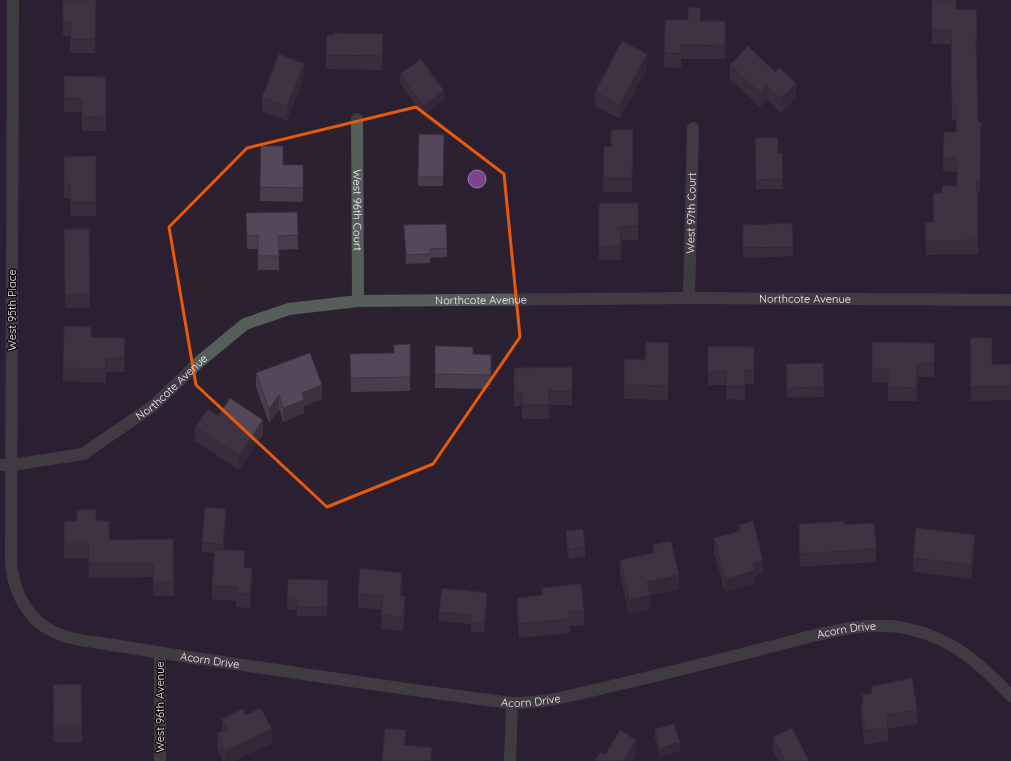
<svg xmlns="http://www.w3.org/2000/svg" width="1011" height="761" viewBox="0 0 1011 761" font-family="Quicksand,sans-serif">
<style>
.water{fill:#79468e;stroke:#9e79ae}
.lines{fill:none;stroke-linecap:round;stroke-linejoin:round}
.street{stroke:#555e58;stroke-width:12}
.wall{fill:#483d4d}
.shaded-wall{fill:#3b323e}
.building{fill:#544759;stroke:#3b323e}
.marked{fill:none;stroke:#e8590c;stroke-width:3;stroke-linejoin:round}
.labels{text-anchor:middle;stroke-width:3;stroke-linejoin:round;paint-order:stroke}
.street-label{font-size:11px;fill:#f6effa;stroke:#120d14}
</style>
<rect width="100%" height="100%" fill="#2c2131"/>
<circle class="water" cx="477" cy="179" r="9"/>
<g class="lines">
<g class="street">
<path id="s1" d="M13 0 11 564C14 591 26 618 52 631 69 640 89 641 107 644 136 649 165 653 194 658 300 673 406 690 512 703 548 703 582 693 616 685 672 672 726 658 781 644 820 634 869 619 909 629 954 639 980 664 1011 696"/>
<path id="s2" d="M357 119 358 301"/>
<path id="s3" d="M689 298 693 128"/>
<path id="s4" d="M0 465H12L83 454 153 406 199 362 245 324 289 309 358 301 689 298 1011 300"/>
<path d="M160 653V761"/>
<path d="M510 761 512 703"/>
</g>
</g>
<g class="wall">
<path d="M63 0H96L95 53H70V36H63Z"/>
<path d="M956 0V9L977 24 976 51 978 122H981L980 193H978V254L926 255 925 222H934L942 193 957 186V172L943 171 944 132H956L957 120H952L951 44H932V30Z"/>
<path d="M701 21H725V59H681V68L664 67V53Z"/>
<path d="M383 47 382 70 326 69V55Z"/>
<path d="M730 65 796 97 781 113 767 100 760 107 730 79Z"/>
<path d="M647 68 620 119 595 106V92Z"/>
<path d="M400 74 444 100 423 115 400 83Z"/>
<path d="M64 76 106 77V131H82V112H64Z"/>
<path d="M304 77 287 121 262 111V97Z"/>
<path d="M755 138 778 153H782L783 189H756Z"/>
<path d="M444 144 443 186H418V177Z"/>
<path d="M633 144 632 192H603L604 146 611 147Z"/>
<path d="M261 146 283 165 303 178V202L260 201Z"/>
<path d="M96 156V216H71L70 198H64V157Z"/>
<path d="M599 203H638V240H621V260H599Z"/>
<path d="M297 212 298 249 279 250V270H258V249H247L246 213Z"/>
<path d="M404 225 447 248V257L430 258V263L406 264Z"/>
<path d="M743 225 793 247V256L743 258Z"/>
<path d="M64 229H89L90 308H65Z"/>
<path d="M91 337 125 351 124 372H106V383L63 381V368Z"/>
<path d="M970 338 992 365 1011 364V400L971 401Z"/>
<path d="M872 342 934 343V377H917V401H888V383L872 382Z"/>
<path d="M669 343 668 400 624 399V359L645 360Z"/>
<path d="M410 344V391L351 392 350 354 394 353Z"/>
<path d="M435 346 473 354 491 355V389L435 388Z"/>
<path d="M708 346 754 347V384H745V400L726 399V385H708Z"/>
<path d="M786 364 824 387V397L787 398Z"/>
<path d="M572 367V405H549V419H522V406H514V368Z"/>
<path d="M256 373 322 399 304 406V413L283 422 279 409 269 423 256 387Z"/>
<path d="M218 416 263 434 239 470 195 441V427Z"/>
<path d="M226 518 223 549 245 567 252 581 250 608 236 607V601L212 599V586L214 553 202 552V543Z"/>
<path d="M64 521H96L109 540 173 539 174 596H153V577L89 578 88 558H64Z"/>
<path d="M799 524 845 525 876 549V562L800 567 799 538Z"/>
<path d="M739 525 763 573 755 576V584L725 592 714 551V538L739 531Z"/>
<path d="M566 531 585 547V557L569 559 566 540Z"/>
<path d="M653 545 679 589 650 595V609L629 614 620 574V560L653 553Z"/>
<path d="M975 549 971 579 913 572V558Z"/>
<path d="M288 579 328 580 327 616H297V610H287Z"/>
<path d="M402 587 401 596 405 610 403 631 381 629 382 610 358 607V594Z"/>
<path d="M542 588 584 611V625L570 626V633L519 638 517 612V598L542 595Z"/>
<path d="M487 603 484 633 471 631V624L439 621V612Z"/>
<path d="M53 685 82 728V742H54Z"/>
<path d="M871 686 917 710V724L888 729V741L865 745 861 719V705H862V695L871 693Z"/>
<path d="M246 715 272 743 233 761H223L217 748V734L222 731V719Z"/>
<path d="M655 729 680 751 660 757 655 738Z"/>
<path d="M773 737 809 761H778L773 751Z"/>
</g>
<g class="shaded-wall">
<path d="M647 54V68L620 119V105Z"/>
<path d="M304 64V77L287 121V107Z"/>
<path d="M796 83V97L781 113V99Z"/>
<path d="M767 86V100L760 107V93Z"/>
<path d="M444 91V100L423 115V106Z"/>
<path d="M322 385V399L304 406V413L283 422V408L302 393Z"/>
<path d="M279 395V409L269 423V409Z"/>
<path d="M263 420V434L239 470V456Z"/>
<path d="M226 509V518L223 554V545Z"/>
<path d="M975 535V549L971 579V565Z"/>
<path d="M763 560V573L755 576V584L725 592V579L753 562Z"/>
<path d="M252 568V581L250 608V594Z"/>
<path d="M402 573V587L400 610V596Z"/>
<path d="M679 575V589L647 596V582Z"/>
<path d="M487 593V603L484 633V624Z"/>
<path d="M650 595V609L629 614V600Z"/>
<path d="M405 596V610L403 631V618Z"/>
<path d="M272 729V743L233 761H225V751Z"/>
<path d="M406 730V744L404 759V745Z"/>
<path d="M636 740V753L632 761H623Z"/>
<path d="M680 742V751L660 757V748Z"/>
<path d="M432 748V761H430Z"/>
</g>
<g class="building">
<path d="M63 0H96L95 39H70L71 22H63Z"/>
<path d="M932 0H956V9L977 10 976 42 978 122H981L980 179H977L978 240 926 241 925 222H934L933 193H942V186H957V158H943L944 132H956L957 106H952L951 30H932Z"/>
<path d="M688 7 701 8 700 21H725V46L681 45V54L664 53 665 20H688Z"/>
<path d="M334 33 383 34 382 56 326 55 327 35H334Z"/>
<path d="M622 41 647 54 620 105 595 92Z"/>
<path d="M748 46 775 72 779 67 796 83 781 99 767 86 760 93 730 65Z"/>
<path d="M279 54 304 64 287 107 262 97Z"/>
<path d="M421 59 444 91 423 106 400 74Z"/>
<path d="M64 76 106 77V118L82 117V99L64 98Z"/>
<path d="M611 130H633L632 178H603L604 146 611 147Z"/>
<path d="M419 134 444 135 443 177H418Z"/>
<path d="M755 138H778V153H782L783 179 756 180Z"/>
<path d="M261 146H283V165H303V188L260 187Z"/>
<path d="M96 156V202H71L70 184H64V157Z"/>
<path d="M599 203H638V226L620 227 621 246 599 247Z"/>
<path d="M297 212 298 235 278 236 279 256H258V235L247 236 246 213Z"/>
<path d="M792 223 793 247 743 248V225Z"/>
<path d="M446 224 447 248 430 249V254L406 255 404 225Z"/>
<path d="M64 229H89L90 294 65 295Z"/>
<path d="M64 326 91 327V337L125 338 124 359 106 358V369L63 368Z"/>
<path d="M970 338H992V365L1011 364V386L971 387Z"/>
<path d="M646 342 669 343 668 386 624 385V359L645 360Z"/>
<path d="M872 342 934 343V364H917V388L888 387V369H872Z"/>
<path d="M410 344V377L351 378 350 354 394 353V345Z"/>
<path d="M435 346 473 347V354L491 355V375L435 374Z"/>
<path d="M708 346 754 347V371L745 370V386H726V372H708Z"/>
<path d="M310 353 322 385 302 393 304 400 283 408 279 395 269 409 256 373Z"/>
<path d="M823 363 824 387 787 388 786 364Z"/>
<path d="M572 367V391H549V405H522V392H514V368Z"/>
<path d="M230 398 263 420 239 456 195 427 208 409 218 416Z"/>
<path d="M205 507 226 509 223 545 202 543Z"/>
<path d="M96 509V521H109V540L173 539 174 582H153V564H89L88 544H64V521H77V510Z"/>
<path d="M753 521 763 560 753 562 755 571 725 579 714 538 740 531 739 525Z"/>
<path d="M844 521 845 525 874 523 876 549 800 554 799 524Z"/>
<path d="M916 528 975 535 971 565 913 558Z"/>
<path d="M583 529 585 547 569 549 566 531Z"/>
<path d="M671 541 679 575 647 582 650 595 629 600 620 560 654 553 653 545Z"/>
<path d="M215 549 245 551 244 567 252 568 250 594 236 593V587L212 586Z"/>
<path d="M360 568 402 573 400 596H405L403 618 381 615 383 596 358 594Z"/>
<path d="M288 579 328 580 327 607H297V600H287Z"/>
<path d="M581 584 584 611 569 612 570 619 519 624 517 598 542 595V588Z"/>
<path d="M442 588 487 593 484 624 471 622V615L439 612Z"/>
<path d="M912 678 917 710 886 715 888 728 865 731 861 705 864 704 862 695 872 693 871 686 895 682V681Z"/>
<path d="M81 684 82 728H54L53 685Z"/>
<path d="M261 708 272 729 225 751 217 734 227 729 222 719 242 709 246 715Z"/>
<path d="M674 724 680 742 660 748 655 729Z"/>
<path d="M385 728 406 730 404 745 432 748 430 761H382Z"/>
<path d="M792 728 809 761H779L784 758 773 737Z"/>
<path d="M620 730 636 740 623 761H595L600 752 605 755Z"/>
</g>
<path d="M0 0H1011V761H0ZM416 107 504 174 520 337 433 464 327 507 196 385 169 227 247 148Z" fill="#2c2131" fill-opacity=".55" fill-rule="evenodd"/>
<path class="marked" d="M416 107 504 174 520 337 433 464 327 507 196 385 169 227 247 148Z"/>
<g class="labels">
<g class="street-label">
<text dy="4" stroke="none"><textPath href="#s2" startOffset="91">West 96th Court</textPath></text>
<text dy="4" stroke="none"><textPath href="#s3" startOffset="85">West 97th Court</textPath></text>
<text dy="4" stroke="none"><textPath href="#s4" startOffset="855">Northcote Avenue</textPath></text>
<text dy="4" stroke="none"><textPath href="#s4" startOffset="531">Northcote Avenue</textPath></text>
<text transform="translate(12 310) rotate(-90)" y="4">West 95th Place</text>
<text dy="4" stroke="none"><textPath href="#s4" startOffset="195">Northcote Avenue</textPath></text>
<text dy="4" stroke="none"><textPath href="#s1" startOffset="1455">Acorn Drive</textPath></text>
<text dy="4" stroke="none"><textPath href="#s1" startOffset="807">Acorn Drive</textPath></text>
<text dy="4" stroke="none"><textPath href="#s1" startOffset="1131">Acorn Drive</textPath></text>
<text transform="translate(160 707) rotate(-90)" y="4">West 96th Avenue</text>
</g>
</g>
</svg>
